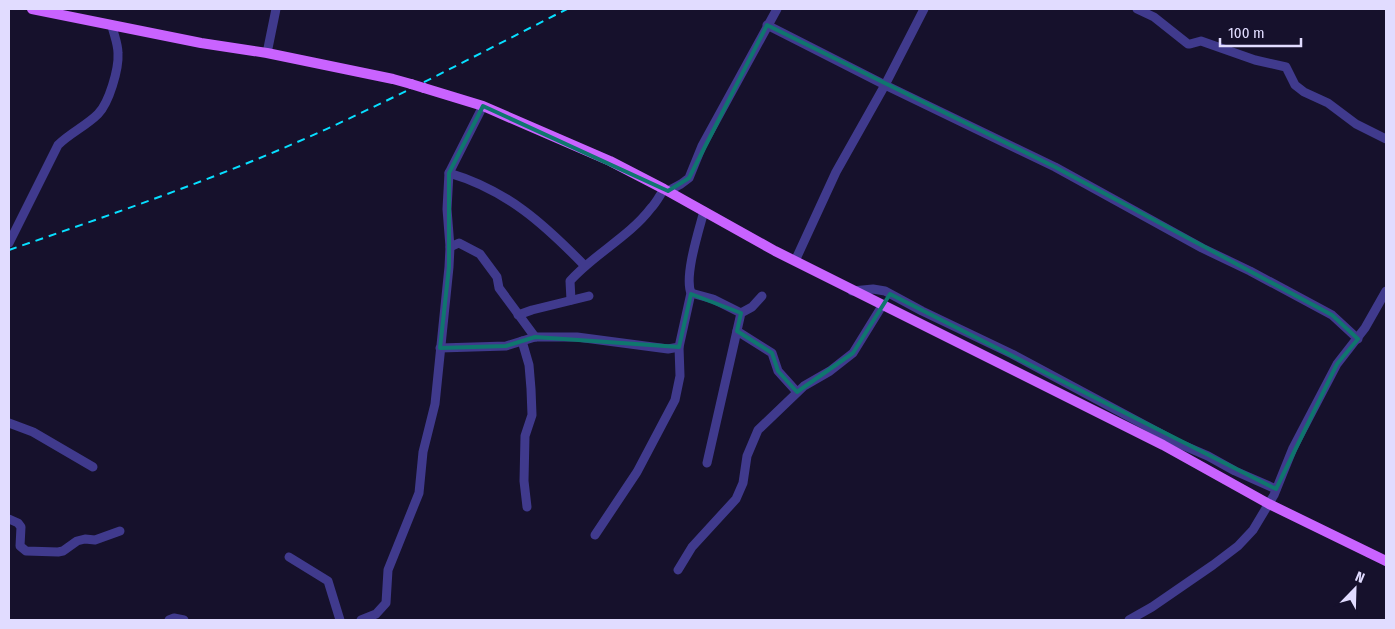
<svg xmlns="http://www.w3.org/2000/svg" width="1395" height="629" viewBox="0 0 1395 629" font-family="'Fira Sans Condensed',sans-serif">
<style>
.lines{fill:none;stroke-linecap:round;stroke-linejoin:round}
.minor{stroke:#403a8d;stroke-width:9}
.major{stroke:#c963ff;stroke-width:10}
.rail{stroke:#08dfff;stroke-width:2;stroke-dasharray:8 6;stroke-linecap:butt}
.major-bridge{stroke:#c963ff;stroke-width:10}
.marked{fill:none;stroke:#0f766e;stroke-width:4;stroke-linejoin:round}
</style>
<rect width="100%" height="100%" fill="#16112c"/>
<g class="lines">
<g class="minor">
<path d="M1137 9 1154 17 1188 44H1190L1201 41 1255 60 1286 67 1295 85 1304 92 1328 103 1356 124 1386 139"/>
<path d="M767 25 885 85 1055 167 1202 248 1250 271 1332 315 1358 339"/>
<path d="M267 53 276 9"/>
<path d="M449 173C507 190 544 224 585 266"/>
<path d="M668 191 681 184 689 178 702 146 777 9"/>
<path d="M9 243 58 145C70 133 86 126 98 114 109 103 119 69 118 53 118 44 114 35 112 26"/>
<path d="M450 247 459 243 480 254 497 277 499 288 535 337"/>
<path d="M795 261 836 172 885 85 924 9"/>
<path d="M852 291 873 289 885 291 922 311 1012 354 1180 444 1208 456 1235 471 1276 489"/>
<path d="M691 293 713 299 741 313"/>
<path d="M571 300 570 281C594 254 629 237 651 208 656 203 660 195 664 189"/>
<path d="M518 315 532 310 589 296"/>
<path d="M737 331 772 353 778 371 797 392"/>
<path d="M522 341 529 365 531 389 532 415 525 436 524 481 527 507"/>
<path d="M440 348 506 346 535 337H577L668 349 679 347"/>
<path d="M9 423 33 432 93 467"/>
<path d="M707 463 741 313 752 307 762 296"/>
<path d="M9 519 18 523 21 527 20 546 26 551 58 552 63 551 77 541 85 539 95 540 120 531"/>
<path d="M595 535 637 472 675 400 680 376 679 347 691 293C684 276 699 230 704 211"/>
<path d="M289 557 328 581 340 620"/>
<path d="M678 570 692 547 736 499 743 483 747 456 758 430 804 386 830 371 853 353 882 306"/>
<path d="M169 620 174 618 184 620"/>
<path d="M361 620 376 614 386 603 388 570 419 493 423 452 435 404 449 267 450 247 447 209 449 173 483 106"/>
<path d="M1129 620 1152 607 1213 565 1238 546 1253 530 1274 495 1293 448 1337 364 1365 328 1386 291"/>
</g>
<g class="major">
<path d="M32 9 201 43 267 53 393 79 411 84"/>
<path d="M424 88 483 106 610 161 664 189 775 251 1163 445 1269 504 1386 561"/>
</g>
<path class="rail" d="M9 250C90 222 171 194 250 162 359 118 463 62 567 9"/>
<path class="major-bridge" d="M411 84 424 88"/>
</g>
<path class="marked" d="M767 25 1055 167 1332 315 1358 339 1337 364 1276 489 890 294 853 353 797 392 778 371 772 353 737 331 741 313 691 294 679 347 535 337 506 346 440 348 449 267V173L483 106 668 191 689 178Z"/>
<rect width="1395" height="629" fill="none" stroke="#e1dcff" stroke-width="20"/>
<g transform="translate(1355 589) rotate(23)" stroke="#16112c" stroke-width="4" paint-order="stroke">
<path d="M0-4L9 19L0 12L-9 19Z" fill="#e1dcff"/>
<text y="-8" font-size="14" font-weight="bold" text-anchor="middle" fill="#e1dcff">N</text>
</g>
<path d="M1220 38v8h81v-8" fill="none" stroke="#e1dcff" stroke-width="2.5"/>
<text x="1228" y="38" font-size="15" fill="#e1dcff" stroke="#16112c" stroke-width="4" paint-order="stroke">100 m</text>
</svg>
